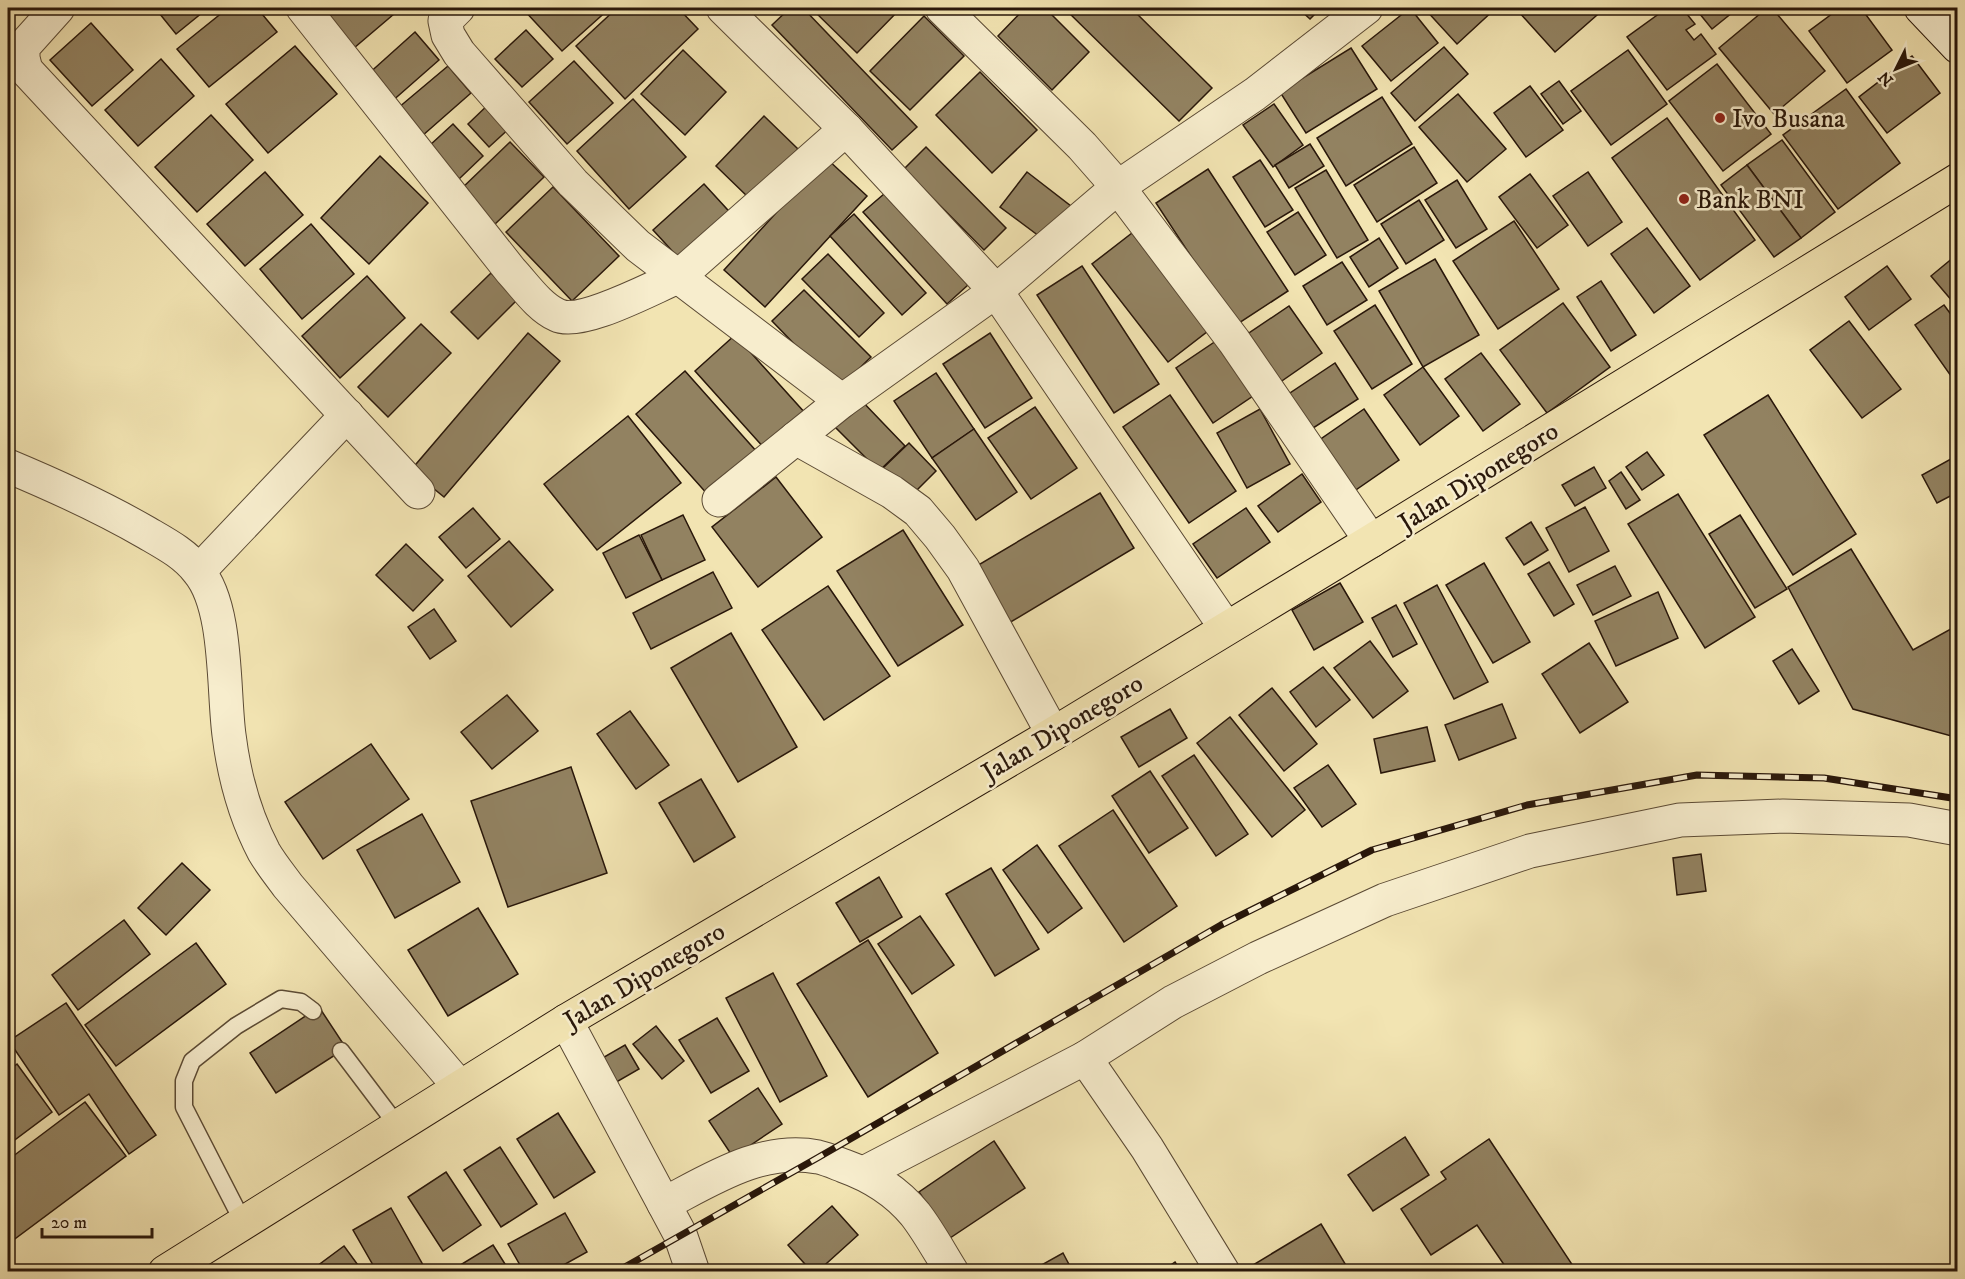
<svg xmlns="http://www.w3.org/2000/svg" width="1965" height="1279" viewBox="0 0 1965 1279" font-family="'IM FELL DW Pica',serif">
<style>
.building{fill:#928261;stroke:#29170a;stroke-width:1.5}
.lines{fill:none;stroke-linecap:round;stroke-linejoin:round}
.lane-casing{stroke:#5b4a34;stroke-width:19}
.street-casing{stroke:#5b4a34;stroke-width:35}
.secondary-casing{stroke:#29170a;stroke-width:35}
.primary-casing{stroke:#29170a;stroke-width:35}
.lane{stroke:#f7edcd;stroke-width:16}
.street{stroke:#f7edcd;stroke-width:33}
.secondary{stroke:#f7edcd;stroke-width:33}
.primary{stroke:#f2e4b2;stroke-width:33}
.rail-casing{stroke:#29170a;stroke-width:7}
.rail{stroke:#f7edcd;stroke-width:4.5;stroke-dasharray:14;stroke-linecap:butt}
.poi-dot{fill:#8f2418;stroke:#f7edcd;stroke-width:2}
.labels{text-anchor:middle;stroke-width:5;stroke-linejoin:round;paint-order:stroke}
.poi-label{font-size:26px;fill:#29170a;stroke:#f7edcd;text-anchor:start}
.street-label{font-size:26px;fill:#29170a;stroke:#f7edcd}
</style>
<rect width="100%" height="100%" fill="#f2e4b2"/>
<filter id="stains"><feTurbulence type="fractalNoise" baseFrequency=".00333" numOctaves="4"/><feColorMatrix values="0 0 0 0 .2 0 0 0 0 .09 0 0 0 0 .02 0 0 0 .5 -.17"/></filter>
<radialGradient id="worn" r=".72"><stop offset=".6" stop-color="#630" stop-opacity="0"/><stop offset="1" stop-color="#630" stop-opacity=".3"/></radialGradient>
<g class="building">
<path d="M155 8H208L176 34Z"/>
<path d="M228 8H257L277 32 209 87 177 49Z"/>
<path d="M319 8H401L354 48Z"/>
<path d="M522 8H610L562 51Z"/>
<path d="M617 8H678L698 29 625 99 576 46Z"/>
<path d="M790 8H803L917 127 892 150 772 25Z"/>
<path d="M811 8H901L857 53Z"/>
<path d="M1025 8H1045L1089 52 1052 90 998 36Z"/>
<path d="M1064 8H1131L1212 88 1179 121Z"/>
<path d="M1298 8H1321L1310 19Z"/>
<path d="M1410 8 1438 43 1391 81 1362 46Z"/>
<path d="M1424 8H1496L1457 44Z"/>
<path d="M1520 8H1605L1555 52 1517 10Z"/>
<path d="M1667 8H1682L1695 24 1686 30 1694 40 1701 34 1716 54 1667 90 1627 37Z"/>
<path d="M1695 8H1738L1712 29Z"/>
<path d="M1767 8H1772L1825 71 1774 114 1719 48Z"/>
<path d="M1840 8H1861L1892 50 1847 83 1809 31Z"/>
<path d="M924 16 964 56 910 110 870 71Z"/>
<path d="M91 23 133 70 92 106 50 60Z"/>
<path d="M526 30 553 59 522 87 495 59Z"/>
<path d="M415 32 439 60 390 103 366 76Z"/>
<path d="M295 46 337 94 268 153 226 104Z"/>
<path d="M1444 47 1468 74 1415 121 1391 93Z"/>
<path d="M1351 48 1377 89 1306 133 1280 92Z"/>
<path d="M683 50 726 92 685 135 641 94Z"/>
<path d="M1628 50 1667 104 1611 145 1571 91Z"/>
<path d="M1912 56 1940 93 1887 133 1859 97Z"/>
<path d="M161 59 194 96 138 146 105 110Z"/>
<path d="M574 61 613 103 567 144 529 102Z"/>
<path d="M1717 64 1771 134 1723 171 1669 101Z"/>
<path d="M448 66 471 93 422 136 398 108Z"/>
<path d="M980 72 1037 130 992 173 936 115Z"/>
<path d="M1559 81 1581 111 1563 124 1541 94Z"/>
<path d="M1530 86 1563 130 1526 157 1494 113Z"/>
<path d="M1846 89 1900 163 1838 209 1783 135Z"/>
<path d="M1458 94 1506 149 1467 182 1419 127Z"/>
<path d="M1382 97 1412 144 1346 186 1317 138Z"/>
<path d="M633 99 686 157 629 209 577 151Z"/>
<path d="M492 101 514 124 489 147 468 124Z"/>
<path d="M1274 104 1303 145 1273 167 1243 125Z"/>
<path d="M211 115 253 160 197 212 155 167Z"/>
<path d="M764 116 798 149 750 199 716 166Z"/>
<path d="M1667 118 1755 240 1700 280 1612 158Z"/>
<path d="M453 124 483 156 459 179 429 146Z"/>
<path d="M1782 140 1835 212 1801 238 1747 165Z"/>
<path d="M510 142 544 177 493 226 459 191Z"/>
<path d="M1310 144 1324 166 1289 188 1275 165Z"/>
<path d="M926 147 1006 228 984 250 904 169Z"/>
<path d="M1414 147 1437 183 1377 222 1354 185Z"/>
<path d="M380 156 428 203 369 264 321 218Z"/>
<path d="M826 158 867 196 765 307 724 270Z"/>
<path d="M1260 160 1293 210 1265 227 1233 177Z"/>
<path d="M1747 165 1801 238 1774 257 1721 185Z"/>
<path d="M1208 169 1288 291 1236 325 1156 203Z"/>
<path d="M1326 170 1368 240 1337 258 1295 188Z"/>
<path d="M265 172 303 215 245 266 207 224Z"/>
<path d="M1027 172 1076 210 1051 245 1000 207Z"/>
<path d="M1588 172 1622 222 1588 246 1553 196Z"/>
<path d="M1530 174 1568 225 1537 248 1499 197Z"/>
<path d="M1457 180 1487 229 1456 248 1425 200Z"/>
<path d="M704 184 737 220 686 266 653 230Z"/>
<path d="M553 187 619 256 572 301 506 232Z"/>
<path d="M884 194 968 285 947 304 863 212Z"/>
<path d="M1419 200 1444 240 1406 264 1381 224Z"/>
<path d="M1298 212 1326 255 1295 275 1267 232Z"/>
<path d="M854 214 926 293 902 315 830 236Z"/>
<path d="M1514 221 1559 289 1498 329 1453 261Z"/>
<path d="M311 224 354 274 302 319 260 269Z"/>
<path d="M1647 228 1690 286 1654 313 1611 254Z"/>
<path d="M1132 233 1208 331 1168 362 1092 264Z"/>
<path d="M1379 238 1398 268 1369 287 1350 257Z"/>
<path d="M828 254 884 313 859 337 802 279Z"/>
<path d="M1954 257 1958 261V308L1931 276Z"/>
<path d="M1435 259 1479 335 1423 367 1379 291Z"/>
<path d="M1342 262 1367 300 1327 325 1303 286Z"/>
<path d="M1082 266 1159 384 1114 413 1037 295Z"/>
<path d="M1887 266 1911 299 1869 330 1845 297Z"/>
<path d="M491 273 517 300 478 339 451 312Z"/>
<path d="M367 276 405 318 340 378 302 336Z"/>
<path d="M1601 281 1636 335 1611 351 1577 297Z"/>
<path d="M804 290 871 357 838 389 772 321Z"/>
<path d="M1563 303 1610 367 1547 413 1500 350Z"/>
<path d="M1375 305 1412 364 1372 389 1334 331Z"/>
<path d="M1944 305 1958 324V386L1915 325Z"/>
<path d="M1289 306 1322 353 1276 385 1243 337Z"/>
<path d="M1849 321 1901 389 1862 418 1810 350Z"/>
<path d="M421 324 451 353 388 417 358 387Z"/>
<path d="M528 333 560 361 444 497 411 470Z"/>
<path d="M990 333 1032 398 985 428 943 364Z"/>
<path d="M735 335 806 414 766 450 695 371Z"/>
<path d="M1216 341 1253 396 1213 423 1176 368Z"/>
<path d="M1481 353 1520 404 1483 431 1445 379Z"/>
<path d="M1335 363 1358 399 1307 432 1284 397Z"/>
<path d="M1423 367 1459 416 1420 445 1384 395Z"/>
<path d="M685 371 757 452 709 496 636 414Z"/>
<path d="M936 373 974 429 932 458 894 401Z"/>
<path d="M1170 395 1236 491 1189 523 1123 427Z"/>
<path d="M1768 395 1856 534 1793 575 1704 435Z"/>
<path d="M858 397 905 446 879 471 831 423Z"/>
<path d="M1035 407 1077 468 1031 499 988 438Z"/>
<path d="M1260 409 1290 464 1247 488 1217 433Z"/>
<path d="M1364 409 1399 460 1350 494 1315 443Z"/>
<path d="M628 416 681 483 597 550 544 484Z"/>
<path d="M974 429 1017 492 976 520 932 458Z"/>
<path d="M909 443 936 471 910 497 882 469Z"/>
<path d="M1647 452 1664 475 1642 490 1626 467Z"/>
<path d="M1958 455V492L1937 503 1922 475Z"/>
<path d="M1594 467 1606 488 1575 506 1562 485Z"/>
<path d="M1621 472 1640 500 1626 509 1609 481Z"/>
<path d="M1302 474 1321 502 1278 532 1258 506Z"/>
<path d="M776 477 822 537 758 587 712 527Z"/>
<path d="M1100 493 1134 548 1009 623 975 567Z"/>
<path d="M1678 494 1755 617 1705 648 1628 524Z"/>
<path d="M1585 507 1609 551 1569 572 1546 528Z"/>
<path d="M473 508 500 539 466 568 439 537Z"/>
<path d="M1246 508 1270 542 1217 578 1193 544Z"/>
<path d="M683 515 705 560 662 580 641 535Z"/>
<path d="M1740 515 1787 589 1755 608 1709 534Z"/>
<path d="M1531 522 1548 550 1524 565 1506 538Z"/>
<path d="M903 530 963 625 898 666 837 571Z"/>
<path d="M639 535 662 580 626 598 603 553Z"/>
<path d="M509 541 553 590 511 627 468 576Z"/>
<path d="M406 544 443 580 413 611 376 575Z"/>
<path d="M1851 549 1913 650 1958 625V735L1955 737 1853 709 1788 587Z"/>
<path d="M1549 562 1574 604 1554 616 1528 574Z"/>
<path d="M1484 563 1530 642 1493 663 1446 585Z"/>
<path d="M1615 566 1631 596 1593 615 1577 585Z"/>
<path d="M713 572 732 608 651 649 633 613Z"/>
<path d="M1340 583 1363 622 1314 650 1292 610Z"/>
<path d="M1437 585 1488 682 1454 699 1404 603Z"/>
<path d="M828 586 890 676 824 720 762 630Z"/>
<path d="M1658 592 1678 638 1616 666 1595 621Z"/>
<path d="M1396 605 1417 644 1393 657 1372 618Z"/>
<path d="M434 609 456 641 430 659 408 627Z"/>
<path d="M731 633 797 747 738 782 671 668Z"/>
<path d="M1370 641 1408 691 1373 718 1334 668Z"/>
<path d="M1589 643 1628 702 1580 733 1542 674Z"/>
<path d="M1792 649 1819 691 1799 704 1773 661Z"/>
<path d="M1323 667 1350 700 1316 727 1290 692Z"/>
<path d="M1272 688 1317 744 1284 771 1239 715Z"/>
<path d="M507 695 538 731 492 769 461 732Z"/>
<path d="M1502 704 1516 738 1459 760 1445 725Z"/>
<path d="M1170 709 1187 738 1139 767 1121 737Z"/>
<path d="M630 711 669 765 636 789 597 734Z"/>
<path d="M1230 717 1305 810 1272 837 1197 743Z"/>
<path d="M1427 727 1435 761 1381 773 1374 739Z"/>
<path d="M371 744 409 799 323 859 285 802Z"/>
<path d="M1194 755 1248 834 1216 856 1162 776Z"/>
<path d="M1328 765 1356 804 1322 827 1294 788Z"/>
<path d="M571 767 607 873 508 907 471 801Z"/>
<path d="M1150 771 1188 828 1149 853 1112 796Z"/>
<path d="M701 779 735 837 694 862 659 803Z"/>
<path d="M1113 810 1177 906 1124 942 1059 846Z"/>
<path d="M422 814 460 882 395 918 357 850Z"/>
<path d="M1037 845 1082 908 1048 933 1003 870Z"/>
<path d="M1701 854 1706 891 1677 895 1673 858Z"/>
<path d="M182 863 210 890 166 935 138 908Z"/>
<path d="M991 868 1039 949 995 976 946 894Z"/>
<path d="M879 877 902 917 860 942 836 903Z"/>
<path d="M478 908 518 974 448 1016 408 950Z"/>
<path d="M920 916 954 965 912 994 878 944Z"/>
<path d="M124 920 150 954 78 1010 52 975Z"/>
<path d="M868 940 938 1053 868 1097 797 984Z"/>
<path d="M196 943 226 984 116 1066 85 1025Z"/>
<path d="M773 973 827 1076 780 1102 726 998Z"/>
<path d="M66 1003 156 1135 129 1154 89 1094 59 1115 9 1041Z"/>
<path d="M319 1007 346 1048 276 1093 250 1053Z"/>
<path d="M717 1018 749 1071 711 1093 679 1040Z"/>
<path d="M656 1026 684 1061 662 1079 633 1044Z"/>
<path d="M625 1045 639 1069 613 1084 599 1060Z"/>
<path d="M17 1064 52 1112 8 1145V1071Z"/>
<path d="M758 1088 782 1124 733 1157 709 1121Z"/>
<path d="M85 1102 126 1156 8 1244V1160Z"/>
<path d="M558 1113 595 1172 554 1198 517 1139Z"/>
<path d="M1405 1137 1429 1175 1373 1211 1348 1175Z"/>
<path d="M1489 1139 1577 1272H1509L1477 1225 1431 1255 1401 1209 1446 1179 1441 1172Z"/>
<path d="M994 1141 1025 1188 950 1238 919 1192Z"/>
<path d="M500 1147 537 1204 501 1227 464 1170Z"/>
<path d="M446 1172 481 1225 443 1251 408 1197Z"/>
<path d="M832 1206 858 1235 817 1272H812L788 1245Z"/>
<path d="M391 1208 427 1272H377L353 1230Z"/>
<path d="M565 1213 587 1252 551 1272H524L508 1244Z"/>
<path d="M1321 1224 1350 1272H1257L1253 1265Z"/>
<path d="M493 1245 510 1272H460L457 1267Z"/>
<path d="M344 1246 363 1272H309Z"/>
<path d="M1063 1253 1073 1272H1029Z"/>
<path d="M1175 1262 1181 1272H1161Z"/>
</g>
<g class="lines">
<g class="lane-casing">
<g id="lane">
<path d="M341 1051 397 1125"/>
<path d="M243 1222 184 1107V1081L192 1061 236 1026 281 999 301 1002 313 1011"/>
</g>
</g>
<g class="street-casing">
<g id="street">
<path d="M58 8 23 47V58L26 70 418 492"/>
<path d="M303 8 511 271C525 286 539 307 557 315 581 327 653 287 678 277L846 129"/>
<path d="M458 8 445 21 448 35 459 53 573 183 638 246 842 401"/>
<path d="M723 8 846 129 996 291 1226 628"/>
<path d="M942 8 1082 146 1118 187 1234 341 1371 541"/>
<path d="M796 438 892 492 918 511 940 537 963 569 1053 734"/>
<path d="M8 466C56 486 102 507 147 533 166 544 185 554 198 571 228 606 223 690 229 735 234 775 245 816 264 852 271 864 280 875 288 886L459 1086"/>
<path d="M719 500 842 401 996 291 1118 187 1255 94 1366 8"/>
<path d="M199 571 347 415"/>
<path d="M566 1021 680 1234 693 1272"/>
<path d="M1085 1058 1147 1148 1223 1272"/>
<path d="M864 1173 1085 1058 1173 1002 1258 958 1385 900 1530 851 1680 820 1783 816 1909 820 1958 829"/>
<path d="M664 1204C712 1179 762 1146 818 1157 827 1159 836 1163 844 1166 872 1176 896 1191 915 1214 929 1232 940 1253 952 1272"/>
</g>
</g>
<g class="secondary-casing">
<path id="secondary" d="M1921 8 1958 47"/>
</g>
<g class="primary-casing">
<path id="primary" d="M165 1272 566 1021 1053 734 1371 541 1958 180"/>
</g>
<use href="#lane" class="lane"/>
<use href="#street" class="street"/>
<use href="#secondary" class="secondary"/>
<use href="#primary" class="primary"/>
<g class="rail-casing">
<path id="rail" d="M616 1272 819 1157 1221 925 1372 850 1527 805 1697 775 1824 778 1958 799"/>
</g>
<use href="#rail" class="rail"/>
</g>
<g class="poi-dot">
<circle cx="1720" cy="118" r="6"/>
<circle cx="1684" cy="199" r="6"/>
</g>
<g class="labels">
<g class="poi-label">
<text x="1732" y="127">Ivo Busana</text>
<text x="1696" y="208">Bank BNI</text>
</g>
<g class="street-label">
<text transform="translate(1478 476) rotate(-32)" y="9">Jalan Diponegoro</text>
<text transform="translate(1062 727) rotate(-31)" y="9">Jalan Diponegoro</text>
<text transform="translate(644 975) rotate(-31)" y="9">Jalan Diponegoro</text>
</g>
</g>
<rect width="1965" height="1279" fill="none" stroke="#f2e4b2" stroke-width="30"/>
<rect x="9" y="9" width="1947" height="1261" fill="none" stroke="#29170a" stroke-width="3"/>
<rect x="15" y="15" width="1935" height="1249" fill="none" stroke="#29170a" stroke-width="1.5"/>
<g transform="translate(1896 69) rotate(227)" stroke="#f7edcd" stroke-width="4.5" paint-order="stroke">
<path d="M0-4.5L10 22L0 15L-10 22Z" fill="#29170a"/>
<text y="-9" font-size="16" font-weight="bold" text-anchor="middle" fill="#29170a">N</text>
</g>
<path d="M42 1228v9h110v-9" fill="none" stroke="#29170a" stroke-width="3"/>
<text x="51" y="1228" font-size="18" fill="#29170a" stroke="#f7edcd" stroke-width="4.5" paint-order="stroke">20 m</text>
<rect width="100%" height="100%" filter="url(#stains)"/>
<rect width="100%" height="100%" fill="url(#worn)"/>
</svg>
